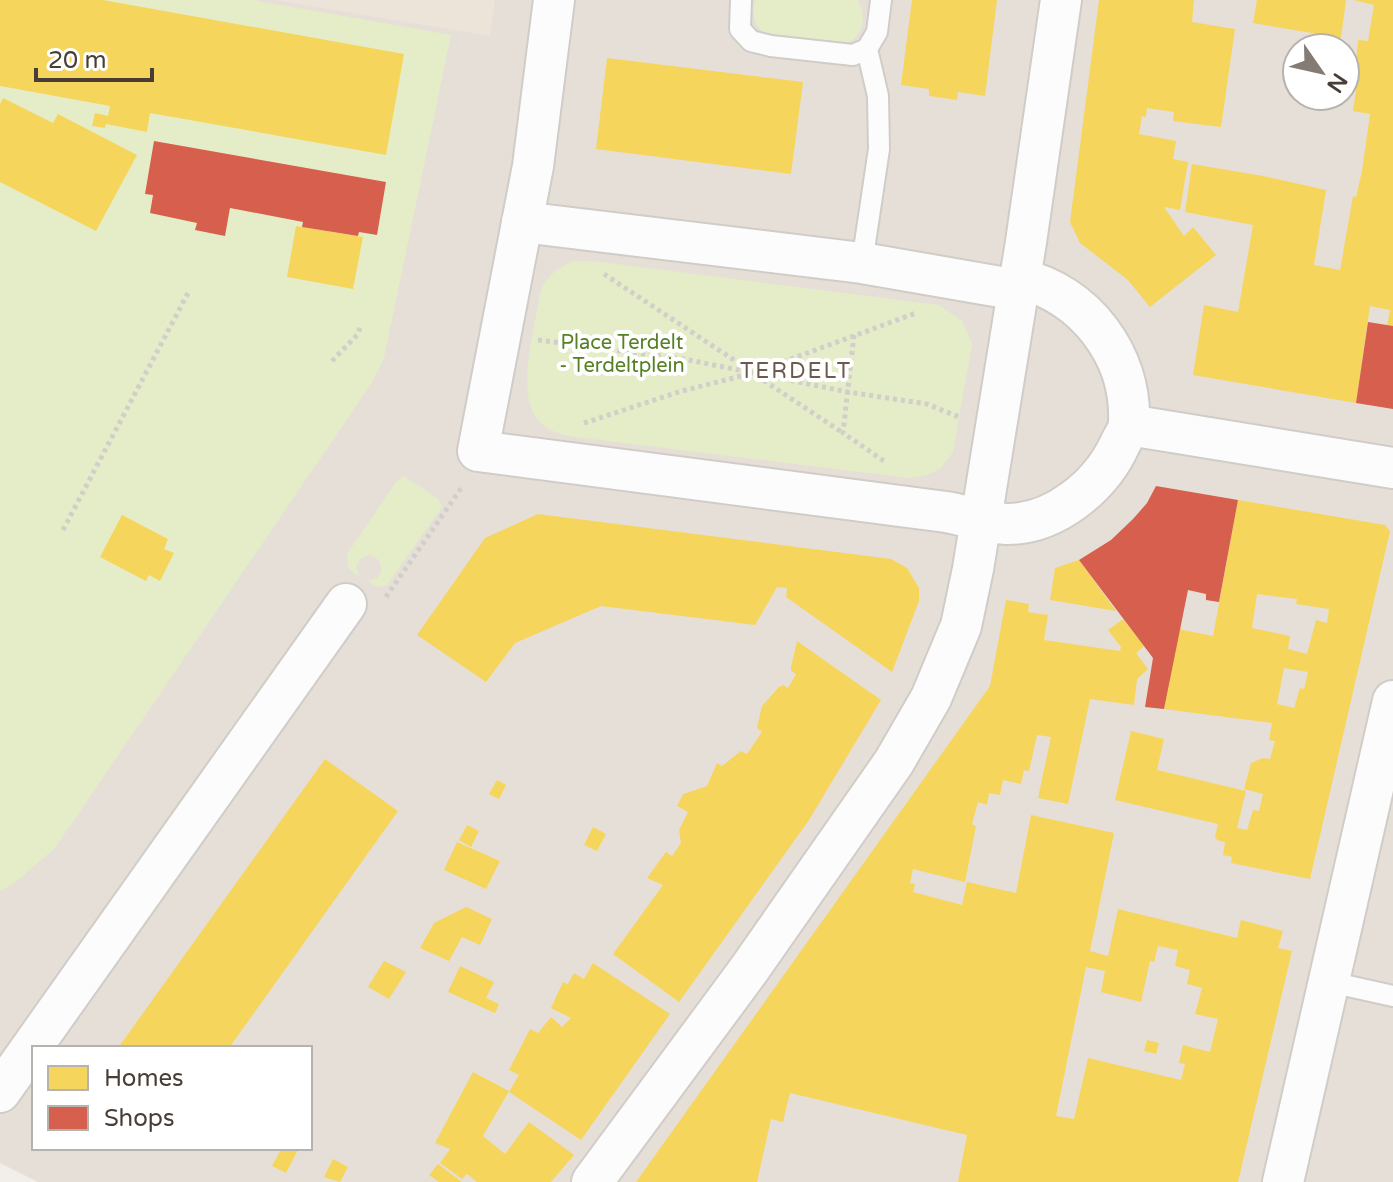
<svg xmlns="http://www.w3.org/2000/svg" width="1393" height="1182" viewBox="0 0 1393 1182" font-family="'Varela Round',sans-serif">
<style>
.residential{fill:#e6dfd7;fill-rule:evenodd}
.education{fill:#ede4d9}
.green{fill:#e5edc8}
.homes{fill:#f6d55c;fill-rule:evenodd}
.shops{fill:#d6604d}
.lines{fill:none;stroke-linecap:round;stroke-linejoin:round}
.lane-casing{stroke:#d0ccc8;stroke-width:24}
.street-casing{stroke:#d0ccc8;stroke-width:44}
.path{stroke:#d2ceca;stroke-width:5;stroke-dasharray:4 4;stroke-linecap:butt}
.lane{stroke:#fdfcfc;stroke-width:20}
.street{stroke:#fdfcfc;stroke-width:40}
.labels{text-anchor:middle;stroke-width:8;stroke-linejoin:round;paint-order:stroke}
.park-label{font-size:20px;fill:#558024;stroke:#fff}
.neighbourhood-label{font-size:22px;letter-spacing:2px;fill:#6c5a4c;stroke:#fff}
</style>
<rect width="100%" height="100%" fill="#f2eeea"/>
<path class="residential" d="M0 0H1393V1182H38L0 1163ZM1297 48H1345V96H1297ZM34 1048H310V1148H34Z"/>
<path class="education" d="M274 0H495L490 36Z"/>
<g class="green">
<path d="M0 0H252L451 35 384 358 371 384 55 848 13 884 0 891Z"/>
<path d="M755 0H857C869 16 862 41 841 45 832 47 819 43 809 42 782 39 746 39 755 0Z"/>
<path d="M574 261H592L939 305 962 321 972 344 953 452 940 469 927 475 909 478 583 438C569 436 553 434 542 424 513 399 535 331 539 297 544 278 556 268 574 261Z"/>
<path d="M404 476 438 499 442 507 387 585 377 587 368 581 377 578 382 570 379 560 370 555 361 558 356 567 359 576 349 569 347 554 396 482Z"/>
</g>
<g class="homes">
<path d="M0 0H103L404 54 386 155 150 113 147 132 106 124 105 128 92 126 95 113 108 116 110 106 0 86Z"/>
<path d="M912 0H997L985 96 958 92 957 100 929 96V89L901 85Z"/>
<path d="M1099 0H1194L1192 22 1235 29 1221 127 1173 121 1174 112 1147 108 1146 117 1142 116 1139 134 1176 141 1173 159 1188 162 1180 210 1164 207 1184 236 1193 227 1216 255 1150 307 1128 280 1080 243 1070 222Z"/>
<path d="M1257 0H1346L1341 38 1253 23Z"/>
<path d="M1354 0H1393V326L1387 325 1390 310 1370 306 1356 403 1193 375 1204 305 1238 312 1253 225 1185 212 1192 164 1263 176 1326 190 1314 265 1340 270 1353 196 1356 197 1362 171 1370 114 1353 111 1358 76 1355 75 1358 40 1368 41 1374 5Z"/>
<path d="M607 58 803 82 791 174 596 149Z"/>
<path d="M3 98 53 123 58 114 137 155 96 231 0 182V104Z"/>
<path d="M296 226 363 237 353 289 287 277Z"/>
<path d="M1238 500 1385 525 1390 531 1310 879 1231 863 1232 857 1223 855 1225 842 1217 840 1215 836 1218 824 1115 800 1131 731 1164 739 1157 770 1246 791 1237 828 1247 830 1253 810 1259 811 1263 794 1244 789 1251 763 1263 758 1270 759 1275 741 1269 740 1272 723 1164 709 1178 629 1213 636ZM1257 594 1297 599 1296 604 1329 609 1327 623 1316 620 1307 654 1288 649 1290 636 1252 628ZM1284 668 1308 672 1304 689 1300 688 1294 708 1277 704Z"/>
<path d="M538 514 891 559 907 568 919 588V601L892 672 786 597 787 588 777 587 755 625 601 606 515 643 486 682 417 635 485 538Z"/>
<path d="M122 515 168 539 164 549 174 553 160 581 149 575 146 581 100 557Z"/>
<path d="M1079 560 1116 611 1050 600 1055 568Z"/>
<path d="M1006 600 1029 604 1028 612 1048 615 1044 640 1120 651 1121 647 1108 630 1123 619 1144 646 1136 653 1148 669 1137 679 1134 705 1090 699 1068 804 1038 798 1051 737 1037 735 1029 771 1024 770 1021 784 1003 780 1000 795 989 793 987 805 978 802 972 824 976 826 965 882 913 869 910 883 915 884 913 892 962 905 967 882 1016 893 1031 815 1114 833 1090 951 1108 956 1118 909 1237 938 1241 920 1283 931 1278 948 1292 951 1238 1182H958L967 1135 790 1093 783 1122 771 1119 757 1182H636L990 686ZM1158 946 1178 950 1175 966 1190 970 1187 984 1202 988 1195 1014 1218 1019 1210 1052 1183 1045 1179 1063 1185 1064 1181 1080 1088 1058 1074 1119 1056 1116 1086 967 1105 971 1101 992 1141 1002 1150 961 1154 962Z"/>
<path d="M797 641 881 700 809 820 679 1002 613 954 663 885 647 878 666 852 672 856 681 843 679 830 688 812 677 806 683 794 707 786 717 763 722 766 741 751 747 754 762 732 757 728 762 706 779 687 783 685 788 688 796 674 791 671V667Z"/>
<path d="M325 759 398 811 229 1048H118Z"/>
<path d="M497 780 506 785 499 799 489 794Z"/>
<path d="M467 825 479 831 471 847 459 840Z"/>
<path d="M593 827 606 834 597 851 584 845Z"/>
<path d="M457 842 500 861 486 889 444 870Z"/>
<path d="M466 907 492 919 480 945 462 937 449 961 420 948 434 923Z"/>
<path d="M384 961 406 972 389 999 368 987Z"/>
<path d="M593 963 670 1014 581 1140 509 1092 519 1075 509 1070 530 1029 538 1033 551 1017 562 1027 571 1018 551 1008 563 982 568 984 574 973 584 979Z"/>
<path d="M460 966 494 982 486 998 499 1004 495 1013 448 992Z"/>
<path d="M1147 1040 1159 1043 1156 1054 1144 1051Z"/>
<path d="M473 1072 509 1091 483 1136 505 1154 529 1122 574 1155 551 1182H477L467 1174 462 1179 440 1163 450 1149 435 1143Z"/>
<path d="M282 1148H299L286 1173 272 1166Z"/>
<path d="M333 1159 348 1167 340 1182 324 1177Z"/>
<path d="M438 1164 462 1182H439L429 1175Z"/>
</g>
<g class="shops">
<path d="M154 141 386 182 377 235 359 232 358 236 302 227 303 222 230 208 225 236 195 230 197 223 150 213 153 195 145 194Z"/>
<path d="M1368 322 1393 326V409L1356 403Z"/>
<path d="M1156 486 1238 500 1219 602 1206 600V594L1188 590 1164 709 1145 707 1153 658 1079 560 1111 540 1133 519 1147 503Z"/>
</g>
<g class="lines">
<g class="lane-casing">
<g id="lane">
<path d="M741 0 740 29 751 41 771 46 853 55 867 49 877 32 881 0"/>
<path d="M862 263 879 149 878 96 867 49"/>
<path d="M1330 982 1393 996"/>
</g>
</g>
<g class="street-casing">
<g id="street">
<path d="M554 0 533 166 478 451 946 512C965 515 986 523 1006 524 1054 525 1101 486 1120 444 1123 438 1129 429 1129 422 1132 355 1084 293 1020 279"/>
<path d="M522 222 862 263 1018 290"/>
<path d="M1129 425 1393 468"/>
<path d="M0 1092 346 604"/>
<path d="M592 1182 748 971 894 762 931 698 961 626 973 569 1026 242 1061 0"/>
<path d="M1283 1182 1393 701"/>
</g>
</g>
<g class="path">
<path d="M604 274 749 370"/>
<path d="M854 335 843 433 887 463"/>
<path d="M538 340 684 359 848 392 927 404 959 417"/>
<path d="M332 361 358 334 361 324"/>
<path d="M757 376 843 433"/>
<path d="M584 423 682 391 753 373 916 313"/>
<path d="M63 530 188 293"/>
<path d="M386 597 462 487"/>
</g>
<use href="#lane" class="lane"/>
<use href="#street" class="street"/>
</g>
<g class="labels">
<g class="park-label">
<text x="622" y="349">Place Terdelt<tspan x="622" dy="23">- Terdeltplein</tspan></text>
</g>
<g class="neighbourhood-label">
<text x="796" y="378">TERDELT</text>
</g>
</g>
<rect x="32" y="1046" width="280" height="104" fill="#ffffff" stroke="#b6b2ae" stroke-width="2"/>
<rect x="48" y="1066" width="40" height="24" fill="#f6d55c" stroke="#b6b2ae" stroke-width="2"/>
<text x="104" y="1086" font-size="24" fill="#493e35">Homes</text>
<rect x="48" y="1106" width="40" height="24" fill="#d6604d" stroke="#b6b2ae" stroke-width="2"/>
<text x="104" y="1126" font-size="24" fill="#493e35">Shops</text>
<g transform="translate(1321 72) rotate(124)"><circle r="38" fill="#ffffff" stroke="#b6b2ae" stroke-width="2"/>
<path d="M0-6L14 30L0 20L-14 30Z" fill="#847c74"/>
<text y="-12" font-size="22" font-weight="bold" text-anchor="middle" fill="#493e35">N</text>
</g>
<path d="M36 68v12h116v-12" fill="none" stroke="#493e35" stroke-width="4"/>
<text x="48" y="68" font-size="24" fill="#493e35" stroke="#ffffff" stroke-width="6" paint-order="stroke">20 m</text>
</svg>
